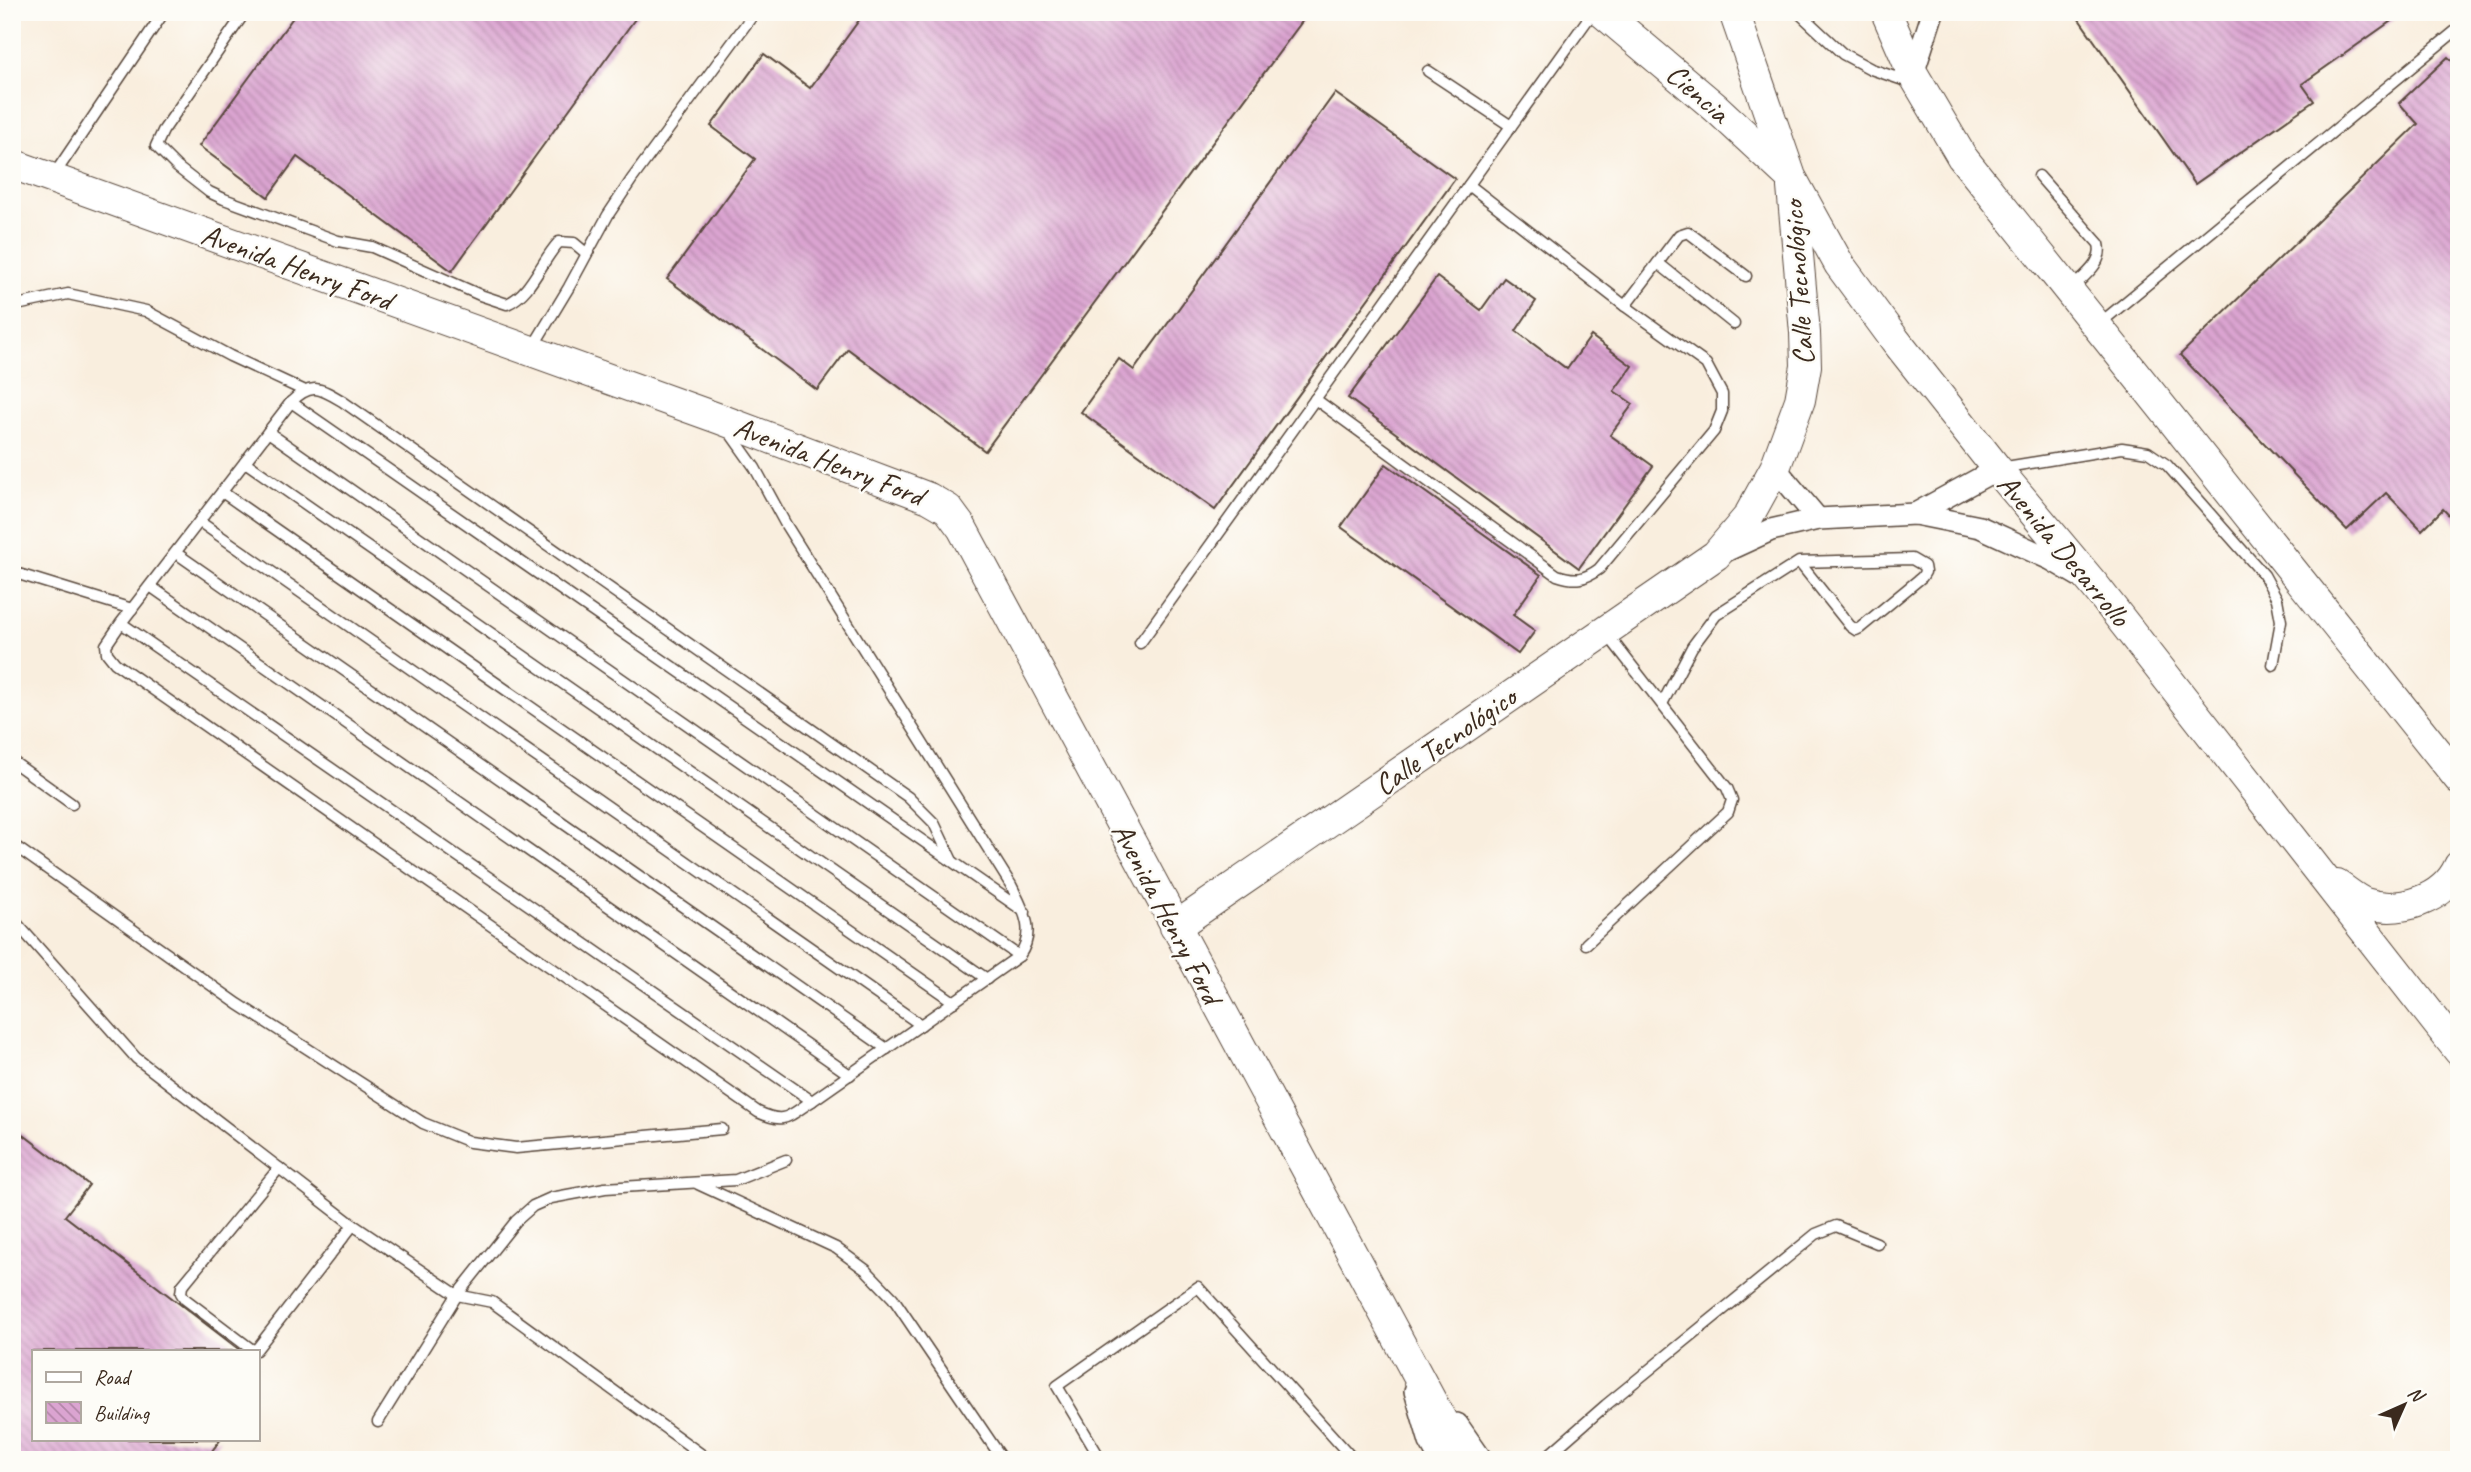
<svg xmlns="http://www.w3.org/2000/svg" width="2471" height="1472" viewBox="0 0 2471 1472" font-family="Caveat,sans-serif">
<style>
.building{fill:url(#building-back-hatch)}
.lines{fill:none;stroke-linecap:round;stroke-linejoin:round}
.lane-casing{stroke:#58473b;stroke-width:13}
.street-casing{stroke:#58473b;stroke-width:24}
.secondary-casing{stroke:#58473b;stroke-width:32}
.lane{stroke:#fff;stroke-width:10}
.street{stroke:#fff;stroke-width:21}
.secondary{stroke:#fff;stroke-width:30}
.labels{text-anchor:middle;stroke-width:5;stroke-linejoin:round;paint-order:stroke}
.street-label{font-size:30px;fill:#3b2a1e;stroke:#fdfcf7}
</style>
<defs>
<pattern id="building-back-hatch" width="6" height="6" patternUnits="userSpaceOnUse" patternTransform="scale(1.75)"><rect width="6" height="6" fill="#dba4d1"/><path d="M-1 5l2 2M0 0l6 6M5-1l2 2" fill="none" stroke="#b386a9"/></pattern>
</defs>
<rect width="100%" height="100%" fill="#fdfcf7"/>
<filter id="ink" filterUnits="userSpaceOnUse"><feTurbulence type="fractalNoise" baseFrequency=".0143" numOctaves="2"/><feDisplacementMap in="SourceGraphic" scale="14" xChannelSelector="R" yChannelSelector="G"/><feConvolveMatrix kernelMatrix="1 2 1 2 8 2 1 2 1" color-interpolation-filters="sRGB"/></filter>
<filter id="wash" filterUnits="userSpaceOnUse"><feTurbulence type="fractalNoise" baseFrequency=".00686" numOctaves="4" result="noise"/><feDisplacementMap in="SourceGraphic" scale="28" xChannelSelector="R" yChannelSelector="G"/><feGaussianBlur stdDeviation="1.57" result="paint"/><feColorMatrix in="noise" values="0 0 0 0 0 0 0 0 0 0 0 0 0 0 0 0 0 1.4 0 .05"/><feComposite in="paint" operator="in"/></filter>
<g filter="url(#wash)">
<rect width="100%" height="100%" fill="#f9eede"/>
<g id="blocks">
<g class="building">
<path d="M297 12H640L452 271 297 157 268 197 199 146Z"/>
<path d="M865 12H1309L985 451 848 349 817 390 667 279 755 159 711 126 764 54 810 88Z"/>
<path d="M2074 12H2404L2302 84 2314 101 2195 184Z"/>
<path d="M2448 57 2459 68V526L2443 509 2422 530 2386 493 2347 530 2180 355 2418 124 2399 103Z"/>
<path d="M1335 93 1455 179 1215 510 1081 412 1119 359 1134 370Z"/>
<path d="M1437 277 1481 310 1504 278 1536 301 1516 331 1567 369 1591 336 1632 366 1614 391 1633 404 1610 435 1653 466 1579 568 1348 398Z"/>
<path d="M1386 464 1541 575 1513 615 1535 631 1518 654 1341 527Z"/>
<path d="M12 1126 89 1185 65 1216 241 1351H33V1439H221L205 1460H12Z"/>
</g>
</g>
</g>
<g filter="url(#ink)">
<use href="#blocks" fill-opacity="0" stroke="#58473b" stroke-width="2"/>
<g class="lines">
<g class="lane-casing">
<g id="lane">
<path d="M245 12 163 131 156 146 177 167 209 192 224 199 338 241 372 247 480 295 507 304C532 293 541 261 559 242L574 243 586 253"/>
<path d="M1798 12 1843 54 1871 69 1912 83"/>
<path d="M1428 71 1511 126"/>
<path d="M54 175 164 12"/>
<path d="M2039 176 2099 244C2104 263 2084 276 2071 289"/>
<path d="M1658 263 1734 324"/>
<path d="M12 306 68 294 146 311 230 356 303 390"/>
<path d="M1625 306 1679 235 1688 232 1746 276"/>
<path d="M2099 324 2459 28"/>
<path d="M531 350 569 287 608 215 632 179 755 12"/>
<path d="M1315 399 1557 575C1575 581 1584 580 1599 569L1714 431 1722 411V394L1706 364 1625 306 1469 185"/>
<path d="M291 402 1025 912"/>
<path d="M728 430 755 468 786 525 1011 885C1023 909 1037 931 1019 956L812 1101"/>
<path d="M268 432 1019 956"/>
<path d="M245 462 987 979"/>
<path d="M2000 468 2122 448 2148 452 2167 465 2264 575 2277 599 2281 621 2273 665"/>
<path d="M222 492 954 1002"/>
<path d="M200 522 921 1025"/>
<path d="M176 553 887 1049"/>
<path d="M12 572 132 609"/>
<path d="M150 586 850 1075"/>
<path d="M121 623 812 1101C788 1116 786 1125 758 1112L115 663 107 653 106 645 121 623 291 402C311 382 320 388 342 401L908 797 934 823 952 861"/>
<path d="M1140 643 1593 12"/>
<path d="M1662 704 1692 647 1716 615 1799 562 1912 559 1924 566 1925 572 1922 577 1860 628 1856 630 1850 626 1799 562"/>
<path d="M12 761 72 804"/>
<path d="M12 844 238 1004 423 1123 470 1142 516 1148 722 1129"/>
<path d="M12 918 136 1058 353 1225 457 1295 492 1302 709 1460"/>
<path d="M1586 944 1728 812 1732 800 1727 788 1607 634"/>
<path d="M279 1168 182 1286 181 1293 185 1299 251 1349 256 1350 353 1225"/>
<path d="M698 1184 836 1248 866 1270 893 1298 1003 1460"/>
<path d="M378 1422 457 1295 516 1221 533 1206 551 1198 605 1188 736 1180 786 1160"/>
<path d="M1101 1460 1057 1386 1198 1287 1354 1460"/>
<path d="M1543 1460 1606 1405 1816 1234 1836 1226 1877 1243"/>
</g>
</g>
<g class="street-casing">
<g id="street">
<path d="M1913 74 1933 12"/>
<path d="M1775 468 1818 519"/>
<path d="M1915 514 1997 469"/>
<path d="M1721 553 1771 530 1818 519 1915 514 1980 527 2050 559 2079 576"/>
<path d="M1415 1391 1430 1442 1440 1460"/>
<path d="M1457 1424 1482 1460"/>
</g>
</g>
<g class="secondary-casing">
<g id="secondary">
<path d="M1602 12 1716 108 1788 175"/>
<path d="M1734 12 1791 177 1839 264 1895 340 1997 469 2095 586 2459 1051"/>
<path d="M1886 12 1913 74 1962 157 2459 779"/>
<path d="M12 164 720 419 929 498 948 509 962 528 1463 1460"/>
<path d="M2337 885C2345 890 2355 899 2365 903 2399 914 2444 900 2459 866"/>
<path d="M1175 927 1716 555 1748 517 1775 468 1800 400 1806 366 1805 333 1792 187"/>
</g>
</g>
<use href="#lane" class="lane"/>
<use href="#street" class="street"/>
<use href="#secondary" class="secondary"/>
</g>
</g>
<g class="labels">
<g class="street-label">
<text transform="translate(1698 93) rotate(41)" y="10">Ciencia</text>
<text transform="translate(297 267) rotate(20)" y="10">Avenida Henry Ford</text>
<text transform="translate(1798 283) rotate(-94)" y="10">Calle Tecnológico</text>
<text transform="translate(829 461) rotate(21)" y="10">Avenida Henry Ford</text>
<text transform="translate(2064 550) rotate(50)" y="10">Avenida Desarrollo</text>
<text transform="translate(1445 741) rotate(-35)" y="10">Calle Tecnológico</text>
<text transform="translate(1167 913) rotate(62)" y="10">Avenida Henry Ford</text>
</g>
</g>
<rect width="2471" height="1472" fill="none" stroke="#fdfcf7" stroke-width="42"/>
<rect x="32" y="1350" width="228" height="91" fill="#fdfcf7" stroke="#afa8a0" stroke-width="2"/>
<rect x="46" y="1372" width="35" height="10" fill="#ffffff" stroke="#afa8a0" stroke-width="2"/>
<text x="94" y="1384" font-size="21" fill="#3b2a1e">Road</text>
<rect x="46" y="1402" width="35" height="21" fill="url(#building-back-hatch)" stroke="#afa8a0" stroke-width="2"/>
<text x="94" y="1420" font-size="21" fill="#3b2a1e">Building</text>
<g transform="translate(2404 1405) rotate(45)" stroke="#fdfcf7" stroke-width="5" paint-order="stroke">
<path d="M0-5L12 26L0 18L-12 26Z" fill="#3b2a1e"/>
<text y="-10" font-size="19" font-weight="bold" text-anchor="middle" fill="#3b2a1e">N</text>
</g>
</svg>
